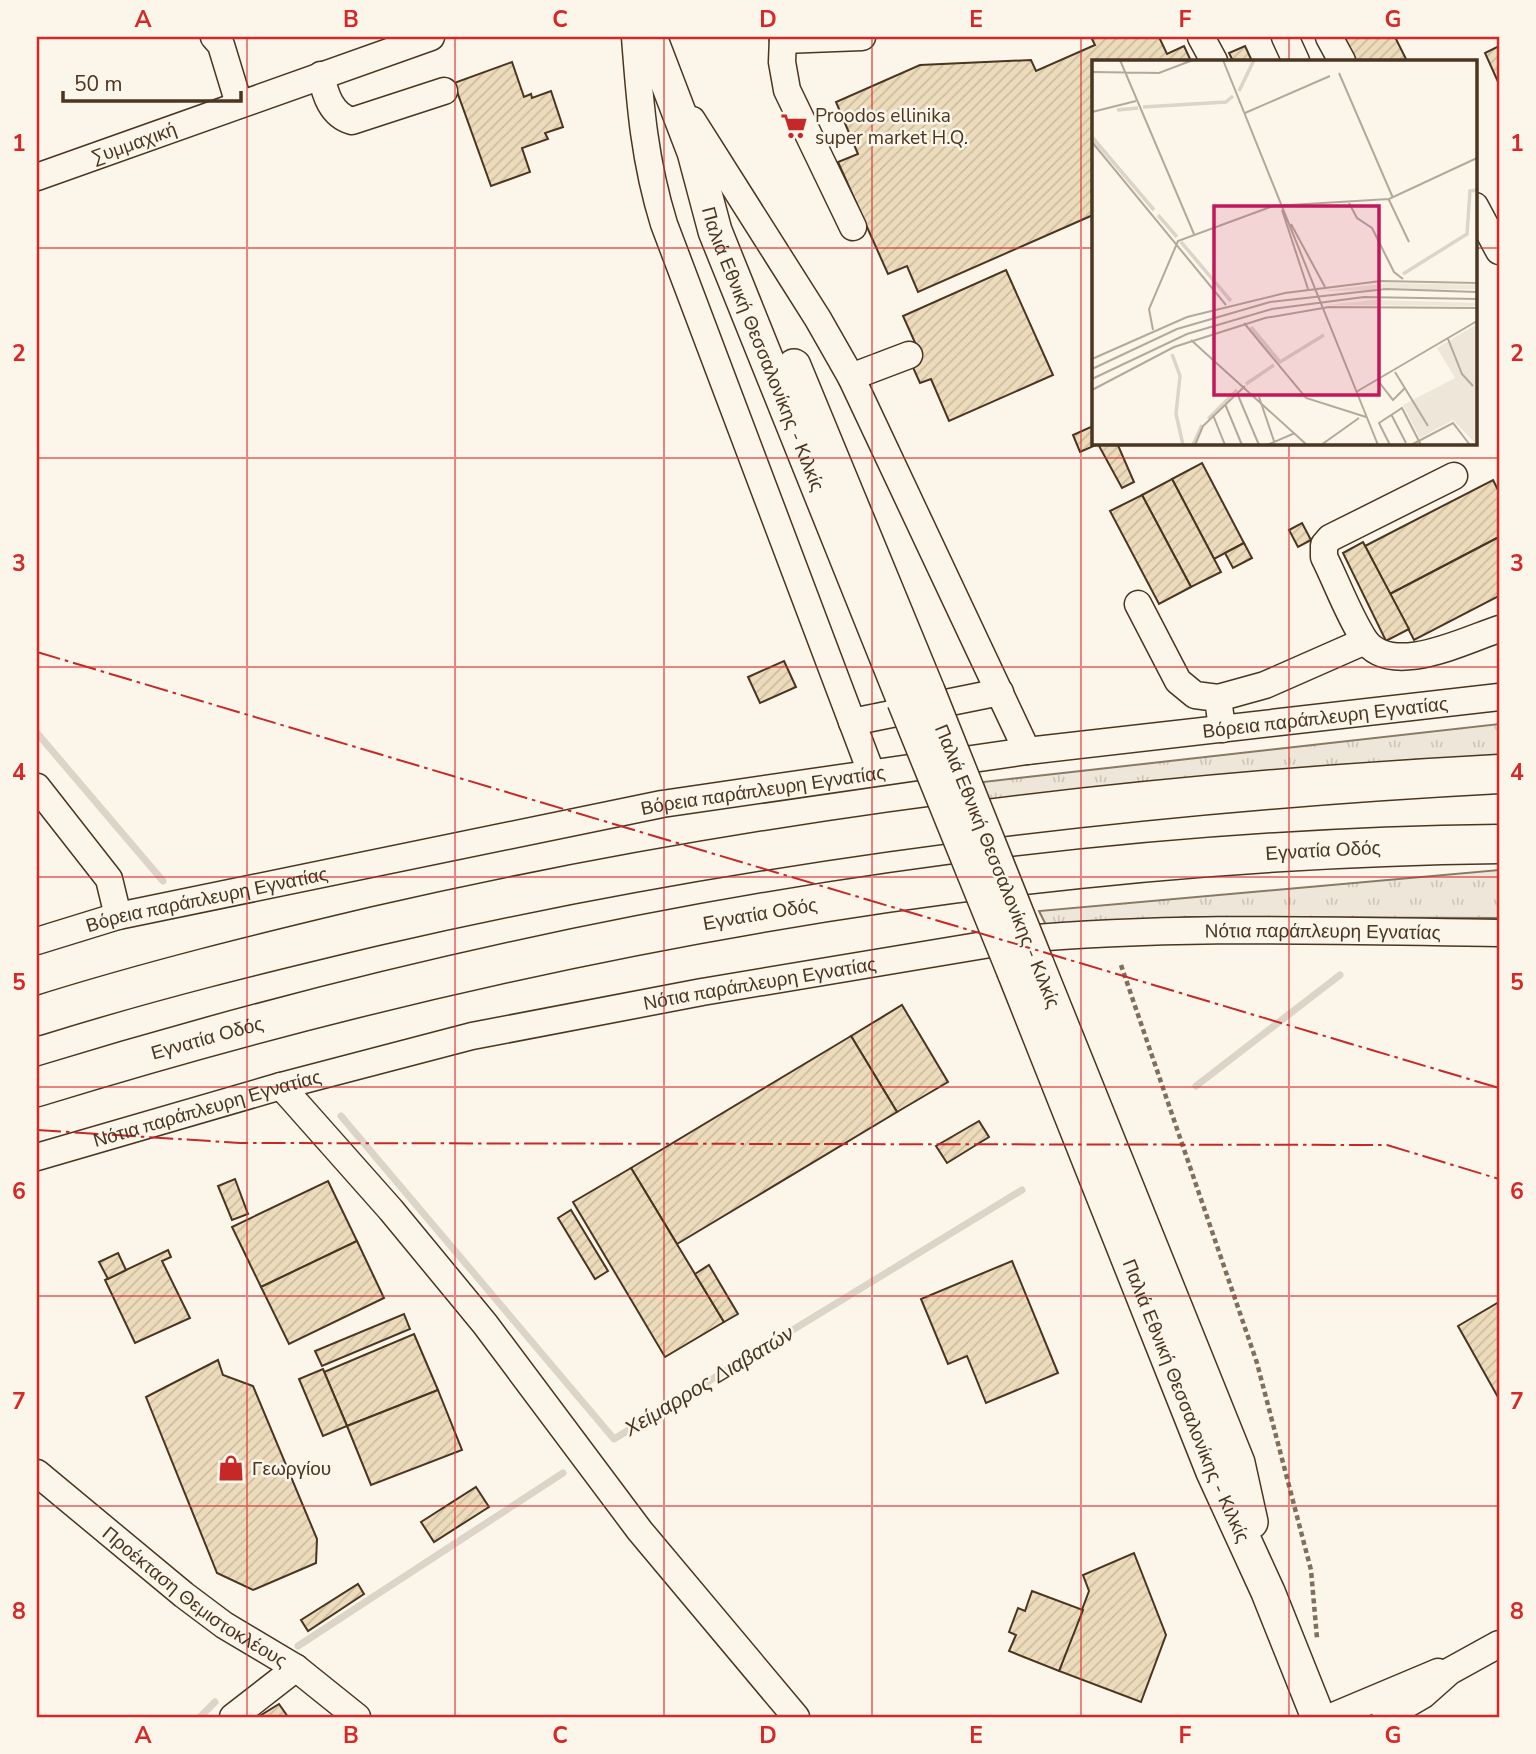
<svg xmlns="http://www.w3.org/2000/svg" width="1536" height="1754" viewBox="0 0 1536 1754" font-family="'Nunito Sans',sans-serif">
<style>
.grass{fill:url(#grass-tufts);stroke:#887966;stroke-width:2}
.lines{fill:none;stroke-linecap:round;stroke-linejoin:round}
.stream{stroke:#dcd4c6;stroke-width:7}
.building{fill:url(#building-hatch);stroke:#4a3520;stroke-width:2}
.minor-casing{stroke:#4a3520;stroke-width:29}
.major-casing{stroke:#4a3520;stroke-width:36}
.highway-casing{stroke:#4a3520;stroke-width:41}
.path{stroke:#7f6f5c;stroke-width:4.5;stroke-dasharray:5 3.5;stroke-linecap:butt}
.minor{stroke:#fbf6e9;stroke-width:26}
.major{stroke:#fbf6e9;stroke-width:33}
.highway{stroke:#fbf6e9;stroke-width:38}
.major-bridge-casing{stroke:#4a3520;stroke-width:36;stroke-linecap:butt}
.major-bridge{stroke:#fbf6e9;stroke-width:33}
.power{stroke:#c62828;stroke-width:2;stroke-dasharray:24 5 3.5 5;stroke-linecap:butt}
.grid{fill:none;stroke:#d62828;stroke-width:2;stroke-opacity:0.55}
.labels{text-anchor:middle;stroke-width:5;stroke-linejoin:round;paint-order:stroke}
.poi-label{font-size:19px;fill:#4a3520;stroke:#fbf6e9;text-anchor:start}
.street-label{font-size:19px;fill:#4a3520;stroke:#fbf6e9}
.water-label{font-size:21px;font-style:italic;fill:#4a3520;stroke:#fbf6e9}
.inset-river{fill:none;stroke:#dcd4c6;stroke-width:3.5}
.inset-road{fill:none;stroke:#b4a999;stroke-width:2}
.view{fill:#c2185b;fill-opacity:0.15;stroke:#c2185b;stroke-width:3.5}
.inset-edge{fill:none;stroke:#4a3520;stroke-width:3.5}
.neatline{fill:none;stroke:#d62828;stroke-width:2.5}
.grid-label{font-size:23px;text-anchor:middle;font-weight:bold;fill:#d62828}
</style>
<defs>
<pattern id="grass-tufts" width="24" height="20" patternUnits="userSpaceOnUse" patternTransform="scale(1.75)"><rect width="24" height="20" fill="#ede6d9"/><path d="M3 7l-1-3M5 7V3M7 7l1-3M15 17l-1-3M17 17v-4M19 17l1-3" fill="none" stroke="#cdc6ba"/></pattern>
<pattern id="building-hatch" width="6" height="6" patternUnits="userSpaceOnUse" patternTransform="scale(1.75)"><rect width="6" height="6" fill="#ecdcbc"/><path d="M-1 1l2-2M0 6l6-6M5 7l2-2" fill="none" stroke="#ccbda1"/></pattern>
</defs>
<rect width="100%" height="100%" fill="#fbf6e9"/>
<g class="grass">
<path d="M1499 724V759L991 806 983 782Z"/>
<path d="M1499 870V918L1188 917 1049 931 1039 911Z"/>
</g>
<g class="lines">
<g class="stream">
<path d="M37 733 163 881"/>
<path d="M1196 1086 1340 975"/>
<path d="M341 1116 614 1439 1022 1190"/>
<path d="M298 1646 563 1473"/>
<path d="M200 1717 215 1702"/>
</g>
</g>
<g class="building">
<path d="M1091 37H1159L1167 54 1184 46 1191 61H1093V215L918 292 907 266 888 274 838 162 858 154 836 102 920 65 1031 60 1036 71 1095 45Z"/>
<path d="M1336 37H1395L1407 61H1349Z"/>
<path d="M1245 46 1252 61H1233L1229 53Z"/>
<path d="M1499 46V84L1485 53Z"/>
<path d="M512 62 524 97 531 94 532 98 551 91 563 127 545 133 548 139 522 148 530 172 491 186 454 83Z"/>
<path d="M1006 270 1053 375 949 421 931 379 920 383 911 363 922 358 903 316Z"/>
<path d="M1093 426V443H1117L1134 482 1122 488 1098 444 1080 452 1073 435Z"/>
<path d="M1202 463 1244 543 1214 559 1172 479Z"/>
<path d="M1172 479 1221 572 1191 587 1142 495Z"/>
<path d="M1493 480 1499 492V537L1390 594 1365 546Z"/>
<path d="M1142 495 1191 587 1159 604 1110 511Z"/>
<path d="M1302 523 1311 540 1298 547 1289 530Z"/>
<path d="M1499 537V596L1414 640 1390 594Z"/>
<path d="M1363 542 1409 629 1386 641 1343 553Z"/>
<path d="M1244 543 1252 558 1233 568 1225 553Z"/>
<path d="M784 661 796 687 760 703 748 677Z"/>
<path d="M902 1005 948 1082 897 1112 851 1036Z"/>
<path d="M851 1036 897 1112 677 1244 631 1168Z"/>
<path d="M979 1121 989 1137 947 1163 936 1146Z"/>
<path d="M631 1168 724 1322 665 1357 573 1202Z"/>
<path d="M235 1179 248 1214 232 1220 218 1186Z"/>
<path d="M328 1181 357 1241 261 1287 232 1227Z"/>
<path d="M571 1210 608 1271 595 1279 558 1218Z"/>
<path d="M357 1241 384 1298 289 1344 261 1287Z"/>
<path d="M168 1250 171 1257 162 1261 190 1318 135 1343 105 1280Z"/>
<path d="M118 1253 126 1270 108 1279 99 1262Z"/>
<path d="M1012 1261 1058 1373 986 1403 967 1356 948 1364 921 1299Z"/>
<path d="M709 1265 738 1314 724 1322 695 1274Z"/>
<path d="M1499 1302V1399L1458 1326Z"/>
<path d="M404 1314 410 1329 322 1366 315 1351Z"/>
<path d="M414 1334 438 1390 347 1426 324 1372Z"/>
<path d="M218 1360 223 1375 253 1386 317 1539 316 1563 253 1590 217 1573 146 1397Z"/>
<path d="M323 1369 347 1426 323 1436 299 1379Z"/>
<path d="M438 1390 462 1450 371 1485 347 1426Z"/>
<path d="M476 1487 489 1507 434 1542 421 1522Z"/>
<path d="M1134 1553 1166 1635 1141 1702 1059 1671 1089 1591 1083 1575Z"/>
<path d="M358 1584 364 1594 308 1631 301 1620Z"/>
<path d="M1032 1591 1083 1610 1059 1671 1009 1651 1016 1635 1009 1632 1018 1608 1025 1611Z"/>
<path d="M279 1704 288 1717H258Z"/>
</g>
<g class="lines">
<g class="minor-casing">
<g id="minor">
<path d="M214 37 221 45 239 104"/>
<path d="M635 37C640 103 644 160 664 224L871 772"/>
<path d="M783 37 782 62 787 90 853 227"/>
<path d="M1201 37 1214 61"/>
<path d="M1285 37 1296 61"/>
<path d="M1329 37 1342 61"/>
<path d="M783 40 862 37"/>
<path d="M321 75C325 94 331 115 352 121L444 91"/>
<path d="M692 120 818 319 851 377 1027 751"/>
<path id="s1" d="M37 177 431 37"/>
<path d="M1475 206 1499 251"/>
<path d="M851 377 909 355"/>
<path d="M1454 476 1330 538 1324 545V557C1337 583 1348 614 1364 639 1390 679 1465 640 1499 629"/>
<path d="M1138 604 1178 681 1195 695 1218 698 1222 729"/>
<path d="M1218 698 1265 685 1365 641"/>
<path d="M852 722 1000 692"/>
<path d="M37 787 109 879 118 916"/>
<path id="s2" d="M37 941 118 916 662 804 1027 751 1499 697"/>
<path d="M281 1086 391 1210 485 1324 640 1531 796 1717"/>
<path id="s3" d="M37 1157 281 1086 472 1036 702 992 1014 940C1175 925 1338 931 1499 933"/>
<path id="s4" d="M37 1473 184 1595 224 1625 296 1668 357 1717"/>
<path d="M233 1717 296 1668"/>
<path d="M1331 1717 1438 1672"/>
<path d="M1385 1717 1423 1695 1450 1671 1499 1644"/>
</g>
</g>
<g class="major-casing">
<g id="major">
<path id="s5" d="M650 37 694 152 715 231 904 701"/>
<path d="M794 366 928 691"/>
<path d="M1037 964 1238 1463 1251 1522"/>
<path id="s6" d="M1014 972 1213 1472 1268 1592 1318 1717"/>
</g>
</g>
<g class="highway-casing">
<g id="highway">
<path d="M37 1016C148 981 262 953 376 926 745 841 1122 794 1499 774"/>
<path id="s7" d="M37 1087C509 942 1004 850 1499 844"/>
</g>
</g>
<path class="path" d="M1121 965 1257 1363 1311 1570 1317 1638"/>
<use href="#minor" class="minor"/>
<use href="#major" class="major"/>
<use href="#highway" class="highway"/>
<g class="major-bridge-casing">
<g id="major-bridge">
<path d="M928 691 1037 964"/>
<path d="M904 701 1014 972"/>
</g>
</g>
<use href="#major-bridge" class="major-bridge"/>
<g class="power">
<path d="M37 652 1499 1088"/>
<path d="M37 1130 240 1143 1387 1145 1499 1179"/>
</g>
</g>
<path class="grid" d="M247 37V1717M455 37V1717M664 37V1717M872 37V1717M1081 37V1717M1289 37V61M37 248H1093M1475 248H1499M1289 443V1717M37 458H1499M37 667H1499M37 877H1499M37 1087H1499M37 1296H1499M37 1506H1499"/>
<defs>
<g id="supermarket-bare" transform="scale(2.1)"><path d="M-6-5.5h2.5l.6 2H6L4.5 2H-2.5L-4.4-4H-6ZM-1.5 3.2a1.3 1.3 0 1 0 .1 0ZM3 3.2a1.3 1.3 0 1 0 .1 0Z" fill="#c62828" stroke="#fbf6e9" stroke-width="2.5" paint-order="stroke"/></g>
<g id="shop-bare" transform="scale(2.1)"><path d="M-5-2.5h2.3a2.7 3.5 0 0 1 5.4 0H5L5.5 6h-11ZM-1.5-2.5h3a1.5 2.3 0 0 0-3 0Z" fill="#c62828" stroke="#fbf6e9" stroke-width="2.5" paint-order="stroke"/></g>
</defs>
<g fill-rule="evenodd">
<use href="#supermarket-bare" x="794" y="126"/>
<use href="#shop-bare" x="231" y="1468"/>
</g>
<g class="labels">
<g class="poi-label">
<text x="815" y="122">Proodos ellinika<tspan x="815" dy="22">super market H.Q.</tspan></text>
<text x="252" y="1475">Γεωργίου</text>
</g>
<g class="street-label">
<text dy="7" stroke="none"><textPath href="#s1" startOffset="103">Συμμαχική</textPath></text>
<text dy="7" stroke="none"><textPath href="#s5" startOffset="332">Παλιά Εθνική Θεσσαλονίκης - Κιλκίς</textPath></text>
<text dy="7" stroke="none"><textPath href="#s2" startOffset="1309">Βόρεια παράπλευρη Εγνατίας</textPath></text>
<text dy="7" stroke="none"><textPath href="#s2" startOffset="742">Βόρεια παράπλευρη Εγνατίας</textPath></text>
<text dy="7" stroke="none"><textPath href="#s7" startOffset="1311">Εγνατία Οδός</textPath></text>
<text transform="translate(998 866) rotate(68)" y="7">Παλιά Εθνική Θεσσαλονίκης - Κιλκίς</text>
<text dy="7" stroke="none"><textPath href="#s2" startOffset="175">Βόρεια παράπλευρη Εγνατίας</textPath></text>
<text dy="7" stroke="none"><textPath href="#s7" startOffset="744">Εγνατία Οδός</textPath></text>
<text dy="7" stroke="none"><textPath href="#s3" startOffset="1311">Νότια παράπλευρη Εγνατίας</textPath></text>
<text dy="7" stroke="none"><textPath href="#s3" startOffset="744">Νότια παράπλευρη Εγνατίας</textPath></text>
<text dy="7" stroke="none"><textPath href="#s7" startOffset="177">Εγνατία Οδός</textPath></text>
<text dy="7" stroke="none"><textPath href="#s3" startOffset="177">Νότια παράπλευρη Εγνατίας</textPath></text>
<text dy="7" stroke="none"><textPath href="#s6" startOffset="462">Παλιά Εθνική Θεσσαλονίκης - Κιλκίς</textPath></text>
<text dy="7" stroke="none"><textPath href="#s4" startOffset="201">Προέκταση Θεμιστοκλέους</textPath></text>
</g>
<g class="water-label">
<text transform="translate(709 1381) rotate(-31)" y="7">Χείμαρρος Διαβατών</text>
</g>
</g>
<g transform="translate(1092 60)">
<rect width="385" height="385" fill="#fbf6e9"/>
<path d="M299 223 385 225V229L228 231ZM282 240 385 243V246L234 245ZM385 264V385L361 360 328 378 311 345 363 318 345 288Z" fill="#ede6d9"/>
<path class="inset-river" d="M147 31 162 0M51 47 134 42 141 36M25 50 46 48M0 77 62 150M66 155 85 177M89 182 139 241M311 214 375 174 378 131 385 130M159 267 188 302 232 275M80 294 88 316 84 354 91 385M154 324 182 305M116 359 145 330M101 385 110 365"/>
<path class="inset-road" d="M28 0 102 174M131 0 286 385M0 12 67 13 101 0M247 13 301 138M0 52 44 41M153 53 238 16M0 82 134 245M297 140 317 182M257 143 265 158 280 168 302 212 311 219M190 150 216 229M199 164 233 227M152 263 214 338 274 357M61 270 57 249 86 181 181 146 297 139 385 98M356 279 370 314 381 326M99 280 215 385M0 299 95 257 193 233 289 221 385 223M0 309 85 269 178 242 294 229 385 232M303 312 336 366M0 319 95 274 180 249 272 237 385 239M287 322 301 340 313 328M0 330 82 287 173 258 237 247 385 248M264 332 385 261M145 333 167 385M167 337 182 381M133 344 150 385M299 354 314 383M121 355 133 385M103 385 111 366 153 326M175 385 203 373M229 385 267 358M298 385 287 363 310 348 329 385M319 385 361 363 378 385"/>
<path class="view" d="M122 146H287V335H122Z"/>
<rect width="385" height="385" class="inset-edge"/>
</g>
<rect width="1536" height="1754" fill="none" stroke="#fbf6e9" stroke-width="77"/>
<path d="M63 91v10h178v-10" fill="none" stroke="#4a3520" stroke-width="3.5"/>
<text x="74" y="91" font-size="21" fill="#4a3520" stroke="#fbf6e9" stroke-width="5" paint-order="stroke">50 m</text>
<rect x="38" y="38" width="1460" height="1678" class="neatline"/>
<g class="grid-label">
<text x="143" y="27">A</text>
<text x="351" y="27">B</text>
<text x="560" y="27">C</text>
<text x="768" y="27">D</text>
<text x="976" y="27">E</text>
<text x="1185" y="27">F</text>
<text x="1393" y="27">G</text>
<text x="19" y="151">1</text>
<text x="1517" y="151">1</text>
<text x="19" y="361">2</text>
<text x="1517" y="361">2</text>
<text x="19" y="571">3</text>
<text x="1517" y="571">3</text>
<text x="19" y="780">4</text>
<text x="1517" y="780">4</text>
<text x="19" y="990">5</text>
<text x="1517" y="990">5</text>
<text x="19" y="1199">6</text>
<text x="1517" y="1199">6</text>
<text x="19" y="1409">7</text>
<text x="1517" y="1409">7</text>
<text x="19" y="1619">8</text>
<text x="1517" y="1619">8</text>
<text x="143" y="1743">A</text>
<text x="351" y="1743">B</text>
<text x="560" y="1743">C</text>
<text x="768" y="1743">D</text>
<text x="976" y="1743">E</text>
<text x="1185" y="1743">F</text>
<text x="1393" y="1743">G</text>
</g>
</svg>
